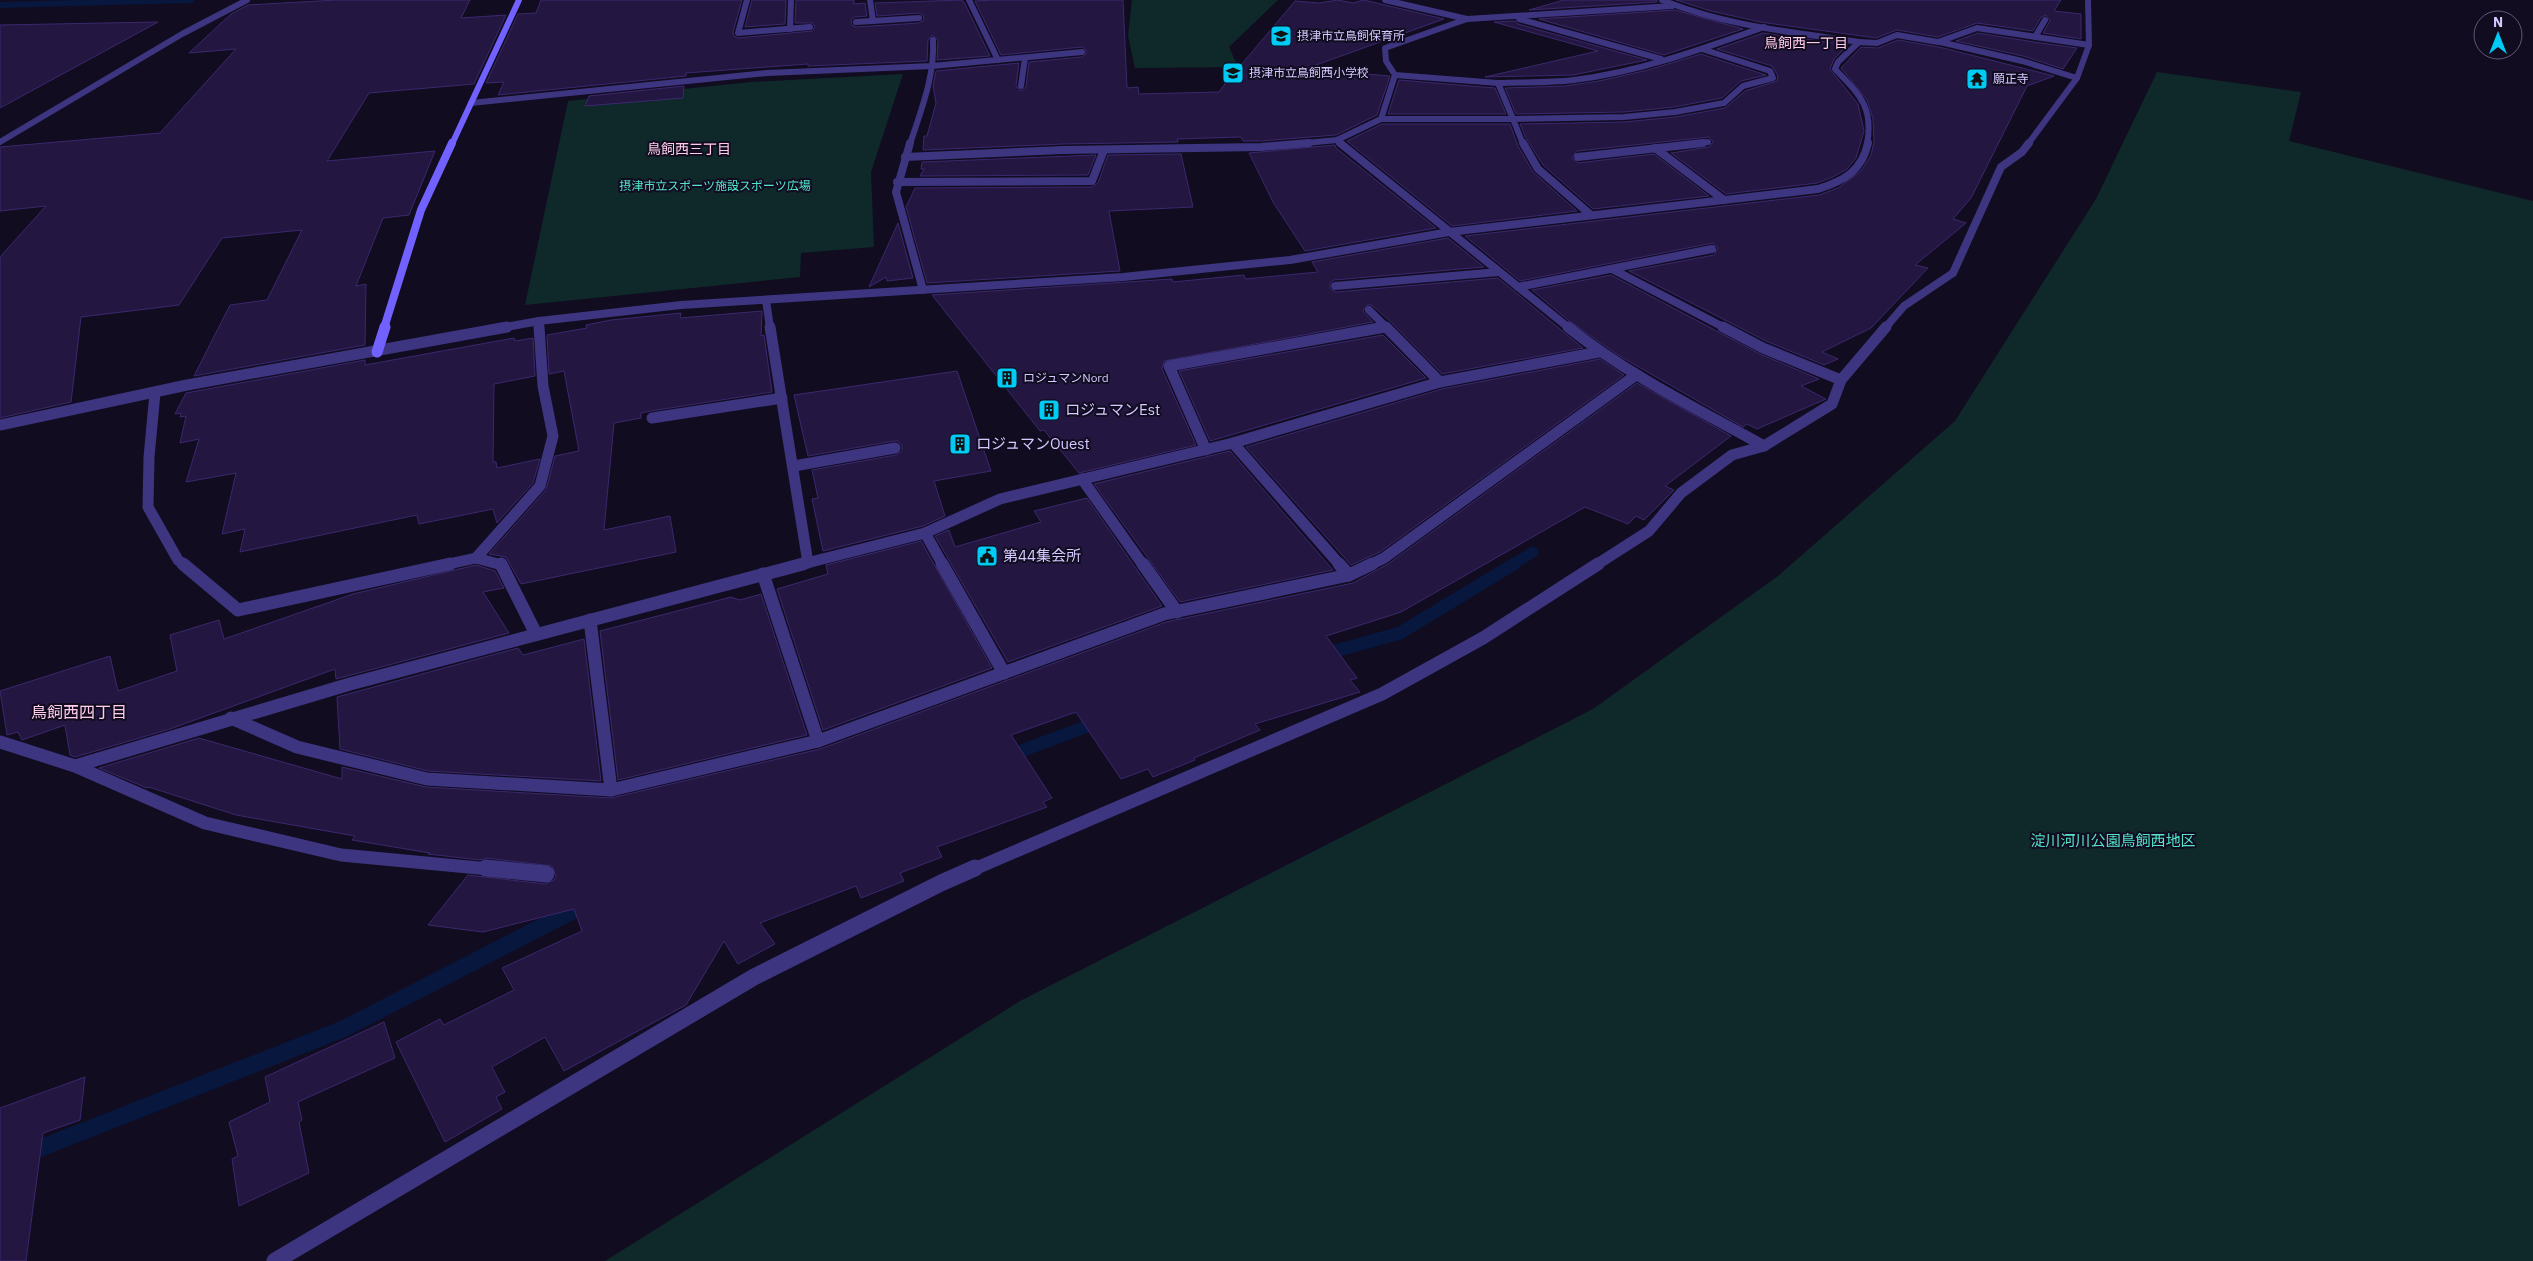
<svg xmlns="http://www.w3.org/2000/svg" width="2533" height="1261" viewBox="0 0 2533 1261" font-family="'IBM Plex Sans','Noto Sans JP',sans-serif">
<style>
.green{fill:#0f292a}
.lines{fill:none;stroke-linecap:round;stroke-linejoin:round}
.stream-far3{stroke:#07173d;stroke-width:6}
.stream-far2{stroke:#07173d;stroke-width:11}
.stream-far1{stroke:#07173d;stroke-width:13}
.stream{stroke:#07173d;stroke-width:17}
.building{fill:#231741;stroke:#3b286e}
.street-far4{stroke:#3d3580;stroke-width:6}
.street-far3{stroke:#3d3580;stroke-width:8}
.street-far2{stroke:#3d3580;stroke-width:11}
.street-far1{stroke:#3d3580;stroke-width:13}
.street{stroke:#3d3580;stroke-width:17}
.secondary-far2{stroke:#7161ff;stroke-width:6}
.secondary-far1{stroke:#7161ff;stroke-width:8}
.secondary{stroke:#7161ff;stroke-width:11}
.labels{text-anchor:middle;stroke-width:4;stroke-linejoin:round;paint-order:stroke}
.far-poi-label{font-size:12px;fill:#d4caff;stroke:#110c20;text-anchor:start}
.far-park-label{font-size:12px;fill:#53e3c9;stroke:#110c20}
.far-neighbourhood-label{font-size:14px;fill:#ffcce9;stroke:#110c20}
.poi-label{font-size:15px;fill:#d4caff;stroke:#110c20;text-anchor:start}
.park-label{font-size:15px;fill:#53e3c9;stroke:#110c20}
.neighbourhood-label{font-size:16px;fill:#ffcce9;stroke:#110c20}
</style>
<rect width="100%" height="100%" fill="#110c20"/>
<g class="green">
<path d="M1132 0H1278L1229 47 1238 67 1135 68 1128 36Z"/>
<path d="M2157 72 2301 92 2289 141 2533 201V1261H605L1020 1001 1593 709 1778 576 1955 421 2096 199Z"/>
<path d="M903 74 871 172 874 247 801 253 800 277 525 305 568 101 751 82Z"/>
</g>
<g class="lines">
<path class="stream-far3" d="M0 5 191 0"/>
<path class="stream-far2" d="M1512 565 1533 552"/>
<g class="stream-far1">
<path d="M1321 655 1400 633 1514 564"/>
<path d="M1005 757 1101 721"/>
</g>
<path class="stream" d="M0 1164 343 1029 588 903"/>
</g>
<g class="building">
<path d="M336 0H470L461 18 506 15 474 84 369 93 327 161 435 151 409 215 383 218 356 286 366 284 365 345 194 376 230 305 267 300 302 230 222 238 179 305 81 317 71 402 0 418V257L46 206 0 211V147L160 133 236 49 189 53 231 14 248 5Z"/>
<path d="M541 0H742L733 32 734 36 738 38 812 31 815 27 813 23H795L796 0H854V4L865 3 867 16 855 17 851 20 852 25 856 27 919 23 924 20 923 15 919 13 877 16 875 3 961 0 964 2 990 56 937 60 938 40 932 35 928 40 927 61 808 66V64L686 73V76L498 95 504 82 486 83 518 14 536 13Z"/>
<path d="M752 0H786L785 24 745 27Z"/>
<path d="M992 0H1123L1127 88 1138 87 1139 94 1219 92 1225 84 1223 72 1236 71 1295 1 1319 3 1338 0 1353 3 1364 0 1444 19 1305 69 1390 76 1377 115 1336 135 1261 141H1243L1241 137 1177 139 1178 142 1063 144 923 150 924 136H927L936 103 933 86 936 71 1019 63 1016 86 1021 91 1026 87 1029 62 1082 57 1086 54V50L1082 47 1001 55 975 1Z"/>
<path d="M1564 0H1657V2L1529 10Z"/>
<path d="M1676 0H2061L2054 11 2081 14V39L2043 33 2050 21 2046 15 2041 17 2033 31 1977 23 1938 37 1897 30 1876 38 1760 22 1711 11Z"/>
<path d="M1675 10 1743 29 1664 55 1539 19Z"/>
<path d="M1515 21 1518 24 1647 60 1573 75 1485 77 1598 51 1494 22Z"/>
<path d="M158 22 0 108V25Z"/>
<path d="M1763 33 1848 45 1834 59 1830 69 1858 104 1864 131 1856 158 1847 169 1833 177 1817 183 1726 194 1671 153 1709 147 1713 142 1709 137 1577 151 1572 158 1578 163 1654 154 1709 196 1593 209 1543 165 1526 138 1520 124 1624 122 1675 117 1725 108 1745 91 1777 81 1778 76 1772 66 1717 49Z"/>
<path d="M1978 33 2034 42 2077 48 2063 69 2023 56 1956 41Z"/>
<path d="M1898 40 1939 47 2054 76 2027 86 1971 198 1953 219 1966 223 1915 265 1928 268 1871 328 1822 352 1838 359 1824 365 1766 341 1629 271 1714 255 1718 248 1713 243 1520 281 1465 236 1819 195 1838 188 1861 171 1871 155 1874 142 1873 119 1867 100 1841 68 1861 47 1878 48Z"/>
<path d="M1701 54 1766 75 1741 81 1722 98 1674 107 1624 112 1516 114 1505 88 1565 86 1599 81 1648 70Z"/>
<path d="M1399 80 1495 88 1506 114H1388Z"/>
<path d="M684 86 683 98 585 106 589 96Z"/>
<path d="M1382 124H1510L1518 146 1533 172 1577 211 1452 226 1347 141Z"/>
<path d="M1335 145 1336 148 1436 228 1305 251 1273 202 1249 153Z"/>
<path d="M1181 154 1193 207 1109 211 1120 271 927 283 906 207 915 188 1092 187 1098 183 1108 155Z"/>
<path d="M1096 155 1088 175 920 176 924 169H921L922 162Z"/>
<path d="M898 223 913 278 887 281 886 277 869 287Z"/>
<path d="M1448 238 1484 267 1334 280 1330 283V289L1336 292 1498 278 1583 348 1442 374 1391 322 1373 306 1368 304 1363 311 1373 322 1164 361 1162 369 1196 445 1079 473 1044 430 1040 431 932 295 1172 279 1173 282 1244 275 1245 279 1318 272 1312 262Z"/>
<path d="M1611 275 1760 354 1819 379 1801 386 1826 399 1757 429 1747 424 1743 427 1618 355 1568 320 1532 290Z"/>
<path d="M762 311 761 336 764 335 772 392 651 411 641 413V418L614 423 604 530 670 516 676 552 521 584 506 557 489 554 546 490 555 456 579 451 564 371 549 374 547 335 587 328 586 325 611 320 681 313 680 318Z"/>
<path d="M1383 335 1426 378 1210 441 1179 371Z"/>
<path d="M514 338 515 341 533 338 535 376 494 384 493 462H496L497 468 540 459 533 483 497 523 493 509 419 524 417 515 240 552 245 529 222 534 236 473 186 482 199 439 180 443 186 416 180 417 181 413 175 414 186 393 365 360V365Z"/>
<path d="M1600 359 1624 375 1380 552 1351 565 1246 447 1442 389Z"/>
<path d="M957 371 991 471 934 481 945 516 923 526 823 551 812 499 818 498 812 470 896 455 902 451V446L898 441H894L808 456 794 395Z"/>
<path d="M1637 383 1731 436 1665 486 1674 490 1644 520 1636 516 1628 524 1585 507 1401 612 1326 636 1357 678 1350 680 1360 692 1255 724 1260 730 1194 758 1195 760 1153 777 1148 769 1121 779 1076 712 1011 735 1052 798 1043 802 1047 807 937 847 942 857 900 873 904 881 861 898 856 886 760 923 775 944 738 964 724 941 686 1005 564 1071 545 1037 492 1067 505 1092 496 1097 502 1109 445 1142 396 1042 440 1019 444 1025 514 990 502 968 582 931 574 909 483 932 428 925 468 875 545 884 554 880 556 876 552 866 487 858 480 860 428 854 430 853 352 840 355 836 236 815 149 787 147 788 99 768 199 738 342 779V767L426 787 611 798 820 749 1166 622 1353 583 1388 564Z"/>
<path d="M1230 451 1333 570 1180 602 1094 484Z"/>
<path d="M1087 498 1162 606 1008 662 935 536 949 530 955 547 1041 522 1034 511Z"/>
<path d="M921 541 992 668 823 730 777 589 828 574 826 565Z"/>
<path d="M476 565 495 571 504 588 483 592 509 633 336 679 335 669 170 729 75 757 70 755 65 725 22 740 18 732 7 735 0 691 110 656 118 691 177 671 170 635 219 620 224 639 353 594Z"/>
<path d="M761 594 807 735 618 780 600 631 731 597 740 600Z"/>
<path d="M584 639 601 781 428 771 340 749 337 697 518 648 523 655Z"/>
<path d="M384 1022 395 1058 298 1102 302 1120 299 1122 309 1173 239 1206 232 1159 238 1156 229 1122 270 1102 265 1077Z"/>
<path d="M85 1077 80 1120 43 1133 26 1261H0V1108Z"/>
</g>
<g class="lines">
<g class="street-far4">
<path d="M747 0 738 33 810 27"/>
<path d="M870 0 873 21"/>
<path d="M969 0 998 60"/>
<path d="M1662 0C1725 26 1792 32 1859 42L1838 62 1835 69C1859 94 1874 107 1867 144"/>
<path d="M1467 19 1672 6"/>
<path d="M1519 19 1661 59"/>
<path d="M856 22 919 18"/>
<path d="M790 29 791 0"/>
<path d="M2035 37 2045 20"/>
<path d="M1859 42 1877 43 1897 35 1938 42 1977 28 2089 45"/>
<path d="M1940 42 2022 61 2077 78"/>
<path d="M1395 75 1498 83"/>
<path d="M1021 86 1025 58"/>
<path d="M471 103 767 73 932 66 1082 52"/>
<path d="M1381 119H1513L1498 83C1523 82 1549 83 1574 80 1639 72 1702 49 1764 27"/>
<path d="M1337 140 1342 144"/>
<path d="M0 142 182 34 247 0"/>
<path d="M910 144C921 110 935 76 933 40"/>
<path d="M1295 144 1337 140 1381 119 1395 75 1386 61 1385 48 1467 19 1385 0"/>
<path d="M1523 144 1513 119 1624 117 1675 112 1724 103 1743 86 1773 78 1770 71 1702 49"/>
<path d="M1692 144 1708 142"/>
<path d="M2028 144 2077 78 2089 45 2088 0"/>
</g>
<g class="street-far3">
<path d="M910 143 896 192 923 290"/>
<path d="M1340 143 1569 328"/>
<path d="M1523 143 1538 169 1591 215"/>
<path d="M1655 148 1724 200"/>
<path d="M905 157 1063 150 1261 147 1309 143"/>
<path d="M1578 157 1703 143"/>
<path d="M897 182 1092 181 1104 150"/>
<path d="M1612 269 1725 328"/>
<path d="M1335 286 1499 272"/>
<path d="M1518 287 1712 249"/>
<path d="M766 300 770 328"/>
<path d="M1369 310 1387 328"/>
<path d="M539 321V328"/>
<path d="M500 328 539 321 681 305 1123 277 1290 260 1449 232 1818 189C1844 181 1862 171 1868 143"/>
<path d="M1379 328 1385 327"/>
<path d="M1885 328 1904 306 1953 273 2001 167 2022 152 2029 143"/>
</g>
<g class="street-far2">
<path d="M770 327 808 563"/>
<path d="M1386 327 1440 382"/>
<path d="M1568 327C1628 375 1697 409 1764 446"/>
<path d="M1723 327 1763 348 1841 380"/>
<path d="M155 393 149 457 148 507 178 560 184 565"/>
<path d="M652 418 782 398"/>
<path d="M0 425 187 385 507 327"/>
<path d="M1233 443 1340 565"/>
<path d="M1206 450 1169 366 1385 327"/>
<path d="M794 466 895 448"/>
<path d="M1082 479 1143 565"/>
<path d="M925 533 943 565"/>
<path d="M476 558 540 486 553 436 543 386 539 327"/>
<path d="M444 565 476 558 502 565"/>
<path d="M799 565 925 533 1000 499 1233 443 1440 382 1599 352"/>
<path d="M1370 565 1384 558 1636 375"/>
<path d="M1596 565 1649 531 1681 493 1732 455 1764 446 1832 404 1841 380 1886 327"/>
</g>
<g class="street-far1">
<path d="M183 564 238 610 450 564"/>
<path d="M501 564 536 634"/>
<path d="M942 564 1004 673"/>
<path d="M1143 564 1177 612"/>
<path d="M763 574 818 741"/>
<path d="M1349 575 1372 564"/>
<path d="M590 620 611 790"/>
<path d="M231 718 297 747 427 779 611 790 818 741 1164 614 1349 575 1339 564"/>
<path d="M0 742 75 766 205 823 341 855 500 870"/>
<path d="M75 766 350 684 803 564"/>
<path d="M972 870 1382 694 1483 638 1598 564"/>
</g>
<g class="street">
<path d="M486 868 546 874"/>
<path d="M275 1261 754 977 941 883 975 868"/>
</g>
<path class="secondary-far2" d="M452 144 519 0"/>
<path class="secondary-far1" d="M384 328 421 210 452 143"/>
<path class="secondary" d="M377 352 385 327"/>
</g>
<defs>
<g id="school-square" transform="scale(1.125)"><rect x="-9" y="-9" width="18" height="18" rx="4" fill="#00cbf5" stroke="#110c20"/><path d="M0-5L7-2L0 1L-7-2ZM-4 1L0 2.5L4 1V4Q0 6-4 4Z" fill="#111"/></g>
<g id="temple-square" transform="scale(1.125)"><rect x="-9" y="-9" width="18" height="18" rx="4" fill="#00cbf5" stroke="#110c20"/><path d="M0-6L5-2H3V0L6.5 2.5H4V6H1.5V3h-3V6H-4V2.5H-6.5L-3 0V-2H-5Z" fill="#111"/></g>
<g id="building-square" transform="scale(1.125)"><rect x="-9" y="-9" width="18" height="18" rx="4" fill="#00cbf5" stroke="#110c20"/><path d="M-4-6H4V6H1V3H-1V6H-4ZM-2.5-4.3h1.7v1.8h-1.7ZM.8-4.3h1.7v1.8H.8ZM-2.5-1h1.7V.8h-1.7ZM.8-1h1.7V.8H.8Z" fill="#111"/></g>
<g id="civic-square" transform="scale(1.125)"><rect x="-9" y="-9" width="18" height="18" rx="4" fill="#00cbf5" stroke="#110c20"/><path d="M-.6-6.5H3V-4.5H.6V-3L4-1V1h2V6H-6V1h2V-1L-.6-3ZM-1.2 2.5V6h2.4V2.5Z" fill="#111"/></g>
</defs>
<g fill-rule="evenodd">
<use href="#school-square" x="1281" y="36"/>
<use href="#school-square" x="1233" y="73"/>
<use href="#temple-square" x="1977" y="79"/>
<use href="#building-square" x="1007" y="378"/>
<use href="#building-square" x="1049" y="410"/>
<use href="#building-square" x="960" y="444"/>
<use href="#civic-square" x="987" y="556"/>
</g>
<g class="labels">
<g class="far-poi-label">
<text x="1297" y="40">摂津市立鳥飼保育所</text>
<text x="1249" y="77">摂津市立鳥飼西小学校</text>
<text x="1993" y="83">願正寺</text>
<text x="1023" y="382">ロジュマンNord</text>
</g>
<g class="far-park-label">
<text x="715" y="190">摂津市立スポーツ施設スポーツ広場</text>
</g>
<g class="far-neighbourhood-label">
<text x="1806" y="48">鳥飼西一丁目</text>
<text x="689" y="154">鳥飼西三丁目</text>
</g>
<g class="poi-label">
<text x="1065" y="415">ロジュマンEst</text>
<text x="976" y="449">ロジュマンOuest</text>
<text x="1003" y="561">第44集会所</text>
</g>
<g class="park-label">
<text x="2113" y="846">淀川河川公園鳥飼西地区</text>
</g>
<g class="neighbourhood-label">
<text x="79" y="718">鳥飼西四丁目</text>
</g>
</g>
<g transform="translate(2498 35)"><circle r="24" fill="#110c20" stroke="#5f5879"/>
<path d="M0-4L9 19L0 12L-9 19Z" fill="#00cbf5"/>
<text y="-8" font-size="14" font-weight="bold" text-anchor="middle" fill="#d4caff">N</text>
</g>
</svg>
